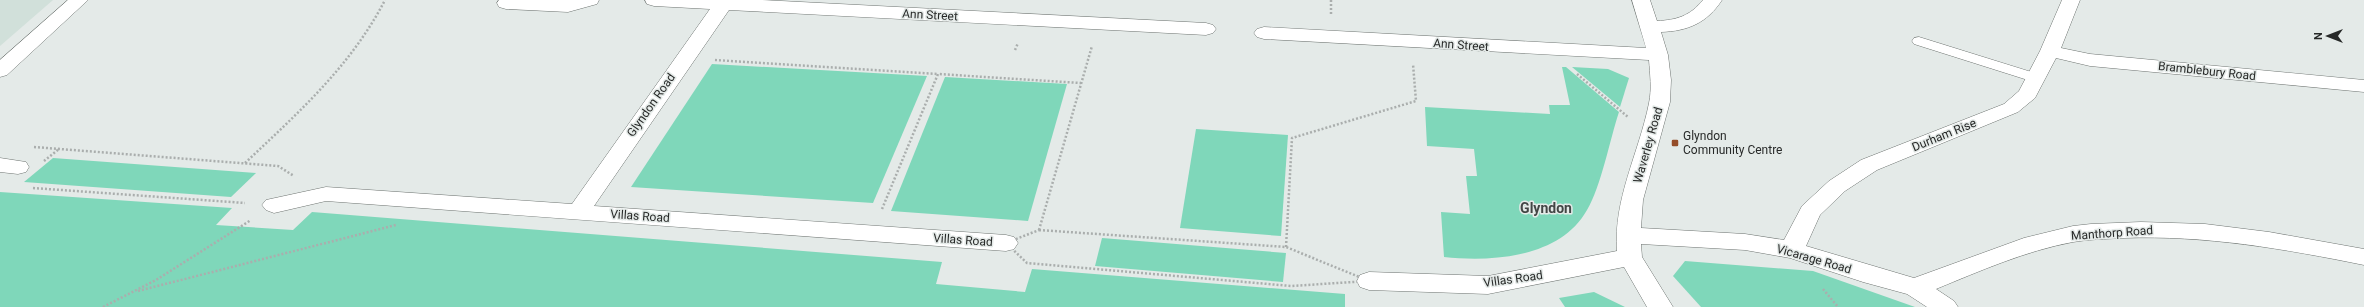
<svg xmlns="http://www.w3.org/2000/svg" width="2364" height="307" viewBox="0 0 2364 307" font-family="Roboto,sans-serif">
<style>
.built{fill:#d1e0da}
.green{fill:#7fd7ba}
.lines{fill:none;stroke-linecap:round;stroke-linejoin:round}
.service-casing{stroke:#6e7471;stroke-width:1}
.minor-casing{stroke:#6e7471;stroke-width:1}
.path{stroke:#aaaead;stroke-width:2.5;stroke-dasharray:2 2;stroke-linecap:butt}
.service{fill:#fff;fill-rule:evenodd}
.minor{fill:#fff;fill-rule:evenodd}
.poi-dot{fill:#954d29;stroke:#e4eae8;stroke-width:1.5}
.labels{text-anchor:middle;stroke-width:3;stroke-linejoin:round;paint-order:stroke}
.street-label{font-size:12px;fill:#272928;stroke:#e4eae8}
.poi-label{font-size:12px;fill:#272928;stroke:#e4eae8;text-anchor:start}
.quarter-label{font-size:14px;font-weight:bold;fill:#424645;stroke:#e4eae8}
</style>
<rect width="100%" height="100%" fill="#e4eae8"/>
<path class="built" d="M0 0H53L0 46Z"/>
<g class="green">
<path d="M712 64 927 76 873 203 631 187Z"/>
<path d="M1562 67H1566L1619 112C1610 139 1601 187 1587 210 1560 258 1492 262 1444 257L1441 212 1470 214 1466 176H1477L1474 149 1427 146 1425 107 1550 114 1549 105H1570Z"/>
<path d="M1572 67 1608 69 1629 78 1620 107Z"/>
<path d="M945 77 1067 84 1028 221 891 211Z"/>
<path d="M1196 129 1288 135 1281 236 1180 228Z"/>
<path d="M53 158 256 173 231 197 24 182Z"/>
<path d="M0 192 232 208 216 225 293 230 312 212 942 262 936 284 1025 292 1032 269 1345 294V307H0Z"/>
<path d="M1102 238 1286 253 1283 282 1095 266Z"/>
<path d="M1685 261 1813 271 1915 307H1701L1673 276Z"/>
<path d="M1594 292 1625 307H1565L1559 298Z"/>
</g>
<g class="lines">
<g class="service-casing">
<path id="service" d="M1919 37 2041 75 2043 78 2036 82 2031 81 1914 44 1912 41 1914 38Z"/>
</g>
<g class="minor-casing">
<g id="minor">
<path d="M68 0H88L7 75 0 77V60Z"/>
<path d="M499 0H599L597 4 568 12 506 9 499 7 497 3Z"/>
<path d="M645 0H762L1206 23 1213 25 1216 29 1213 33 1206 35 729 10 594 206 1006 235 1014 237 1018 243 1014 249 1006 251 326 201 274 213 266 210 262 205 266 200 326 187 572 204 710 9 654 6 647 4Z"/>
<path d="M1632 0H1650L1657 21C1677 20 1690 16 1703 0H1722C1707 23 1688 31 1661 32L1668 55 1671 80 1670 102 1643 200 1641 228 1745 234 1784 240 1802 206 1829 181 1861 160 2004 104 2019 91 2040 51 2062 0H2080L2061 48 2090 54 2364 80V92L2090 66 2056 58 2035 98 2018 112 1877 170 1845 191 1820 215 1806 246 1914 278 2024 238 2073 226 2091 224 2141 222 2205 224 2269 232 2364 249V265C2285 249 2205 235 2124 238 2107 239 2090 239 2073 242 2025 251 1980 271 1936 289L1954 301 1958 307H1927L1907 294 1863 282 1790 258 1745 250 1641 244 1642 257 1673 307H1647L1624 267 1488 294 1369 290 1360 287 1357 281 1360 275 1369 272 1488 276 1617 251C1613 199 1639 153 1649 103 1652 89 1650 74 1649 60L1264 39 1257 37 1254 33 1257 29 1264 27 1646 48Z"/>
<path d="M0 158 26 162 29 167 26 172 18 174 0 172Z"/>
</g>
</g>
<g class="path">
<path d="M1331 0V14"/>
<path d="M1015 50 1018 43"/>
<path d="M715 60 938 74"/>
<path d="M1577 74 1628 117"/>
<path d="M34 147 278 166 294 176"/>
<path d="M44 161 59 149"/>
<path d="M245 163C298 113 351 66 385 0"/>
<path d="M33 188 245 203"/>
<path d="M882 209 938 74 1081 83"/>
<path d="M1039 230 1286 247 1369 281 1291 286 1027 263 1006 243Z"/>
<path d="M1039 230 1092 46"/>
<path d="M1286 247 1292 138 1416 101 1413 64"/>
<path d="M1823 289 1838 307"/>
<path d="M138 291 396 225"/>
<path d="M103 307 156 280 251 220"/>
</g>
<use href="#service" class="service"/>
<use href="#minor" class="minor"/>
</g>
<rect class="poi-dot" x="1671" y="139" width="8" height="8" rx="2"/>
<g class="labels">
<g class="street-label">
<text transform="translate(930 15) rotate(3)" y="4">Ann Street</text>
<text transform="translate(1461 45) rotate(4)" y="4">Ann Street</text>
<text transform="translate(2207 71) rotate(6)" y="4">Bramblebury Road</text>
<text transform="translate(651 105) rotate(-55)" y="4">Glyndon Road</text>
<text transform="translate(1944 135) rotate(-22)" y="4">Durham Rise</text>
<text transform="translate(1648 145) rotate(-74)" y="4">Waverley Road</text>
<text transform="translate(640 216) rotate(4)" y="4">Villas Road</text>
<text transform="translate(2112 233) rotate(-4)" y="4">Manthorp Road</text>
<text transform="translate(963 240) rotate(4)" y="4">Villas Road</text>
<text transform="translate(1814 259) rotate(16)" y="4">Vicarage Road</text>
<text transform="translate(1513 279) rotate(-8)" y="4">Villas Road</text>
</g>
<g class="poi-label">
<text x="1683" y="140">Glyndon<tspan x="1683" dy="14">Community Centre</tspan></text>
</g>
<g class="quarter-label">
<text x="1546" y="213">Glyndon</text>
</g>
</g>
<g transform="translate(2328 36) rotate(270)" stroke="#e4eae8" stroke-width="3" paint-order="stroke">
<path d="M0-3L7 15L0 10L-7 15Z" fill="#272928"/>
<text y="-6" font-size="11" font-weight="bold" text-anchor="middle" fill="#272928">N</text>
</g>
</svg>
